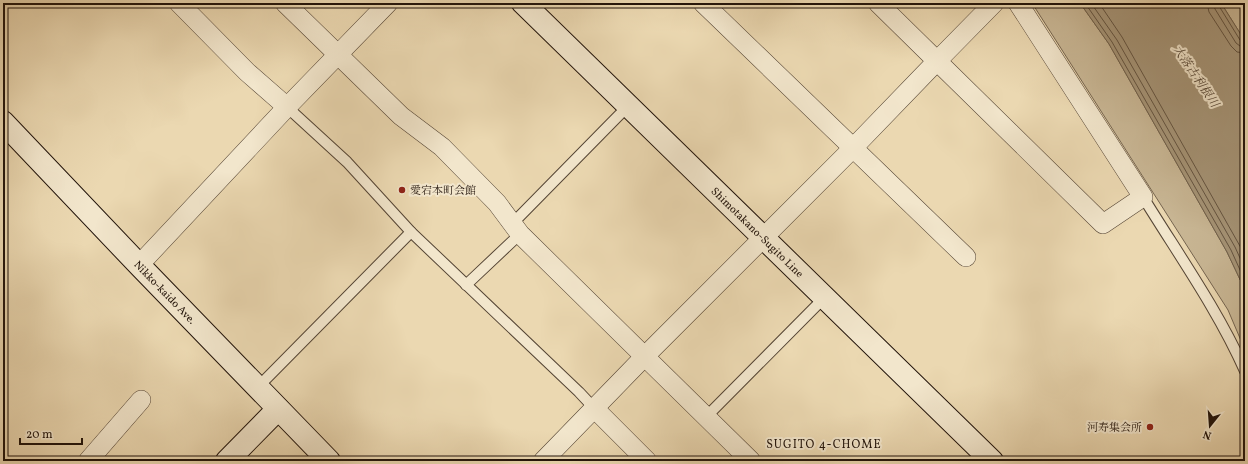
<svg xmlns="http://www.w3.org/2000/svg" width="1248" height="464" viewBox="0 0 1248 464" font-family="Vollkorn,'Noto Serif JP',serif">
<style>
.green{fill:#c9b795;stroke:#756550}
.water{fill:#a69578;stroke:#71614c}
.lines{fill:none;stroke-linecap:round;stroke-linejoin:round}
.shore{stroke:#645441;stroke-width:1}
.lane-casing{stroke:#544434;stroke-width:12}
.street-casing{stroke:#544434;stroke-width:20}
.secondary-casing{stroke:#21130a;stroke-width:24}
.lane{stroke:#f2e6cc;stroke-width:10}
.street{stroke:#f2e6cc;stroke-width:19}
.secondary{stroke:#f2e6cc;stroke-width:22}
.poi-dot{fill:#8f2418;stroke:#f2e6cc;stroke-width:1.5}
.labels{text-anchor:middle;stroke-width:4;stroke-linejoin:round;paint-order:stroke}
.poi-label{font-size:11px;fill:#21130a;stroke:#f2e6cc;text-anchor:start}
.street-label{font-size:11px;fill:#21130a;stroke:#f2e6cc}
.water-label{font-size:12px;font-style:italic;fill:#564736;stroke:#f2e6cc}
.neighbourhood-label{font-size:12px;letter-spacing:1px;fill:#21130a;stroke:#f2e6cc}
</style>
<rect width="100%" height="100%" fill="#ebd8b1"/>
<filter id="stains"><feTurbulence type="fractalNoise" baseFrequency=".005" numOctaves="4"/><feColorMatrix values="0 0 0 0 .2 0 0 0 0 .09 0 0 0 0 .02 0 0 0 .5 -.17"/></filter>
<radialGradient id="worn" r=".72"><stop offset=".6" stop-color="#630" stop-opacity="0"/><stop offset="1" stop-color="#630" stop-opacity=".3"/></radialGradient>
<g class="green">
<path d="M1032 3H1080L1109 44 1227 252 1245 290V350L1228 310Z"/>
<path d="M1221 3H1240L1245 11V41Z"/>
</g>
<path class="water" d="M1080 3H1221L1245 41V290L1227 252 1109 44Z"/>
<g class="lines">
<g class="shore">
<path d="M1085 3 1112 42 1231 250 1245 281"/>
<path d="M1091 3 1117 40 1235 247 1245 269"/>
<path d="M1099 3 1122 37 1245 255"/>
<path d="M1207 3 1209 12 1231 46 1237 52 1245 53"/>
<path d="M1213 3 1215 9 1236 43 1240 46 1245 47"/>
<path d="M1218 3 1219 6 1240 40 1245 42"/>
</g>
<g class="lane-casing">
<g id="lane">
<path d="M287 107 347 162 411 232 579 392 594 408"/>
<path d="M1143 197C1178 254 1218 310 1245 371"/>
<path d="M512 224 628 106"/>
<path d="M466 285 520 234"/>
<path d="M258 387 411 232"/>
<path d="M706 417 824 298"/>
</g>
</g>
<g class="street-casing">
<g id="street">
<path d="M179 3 247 72 287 107"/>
<path d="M285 3 401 116 442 147 497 203 520 234 751 461"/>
<path d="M703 3 966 257"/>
<path d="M994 3 937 61 1103 224 1143 197 1018 3"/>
<path d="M139 265 287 107 388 3"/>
<path d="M594 408 647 461"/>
<path d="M88 461 141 400"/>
<path d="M543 461 644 357 853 148 937 61 878 3"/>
</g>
</g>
<g class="secondary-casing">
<g id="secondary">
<path id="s1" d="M523 3 992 461"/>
<path id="s2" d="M3 122 139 265 329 461"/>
<path d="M227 461 278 409"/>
</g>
</g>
<use href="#lane" class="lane"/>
<use href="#street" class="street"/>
<use href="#secondary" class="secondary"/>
</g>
<g class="poi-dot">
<circle cx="402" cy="190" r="4"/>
<circle cx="1150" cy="427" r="4"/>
</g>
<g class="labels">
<g class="poi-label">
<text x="410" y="194">愛宕本町会館</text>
<text x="1142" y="431" text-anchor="end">河寿集会所</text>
</g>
<g class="street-label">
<text dy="4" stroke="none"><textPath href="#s1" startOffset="328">Shimotakano-Sugito Line</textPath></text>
<text dy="4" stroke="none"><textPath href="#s2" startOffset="235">Nikko-kaido Ave.</textPath></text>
</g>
<g class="water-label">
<text transform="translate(1196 76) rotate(56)" y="4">大落古利根川</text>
</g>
<g class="neighbourhood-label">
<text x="824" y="448">SUGITO 4-CHOME</text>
</g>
</g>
<rect width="1248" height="464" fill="none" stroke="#ebd8b1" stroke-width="16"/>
<rect x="4" y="4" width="1240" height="456" fill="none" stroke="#21130a" stroke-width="2"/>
<rect x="8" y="8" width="1232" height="448" fill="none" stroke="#21130a"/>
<g transform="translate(1210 426) rotate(197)" stroke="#f2e6cc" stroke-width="3" paint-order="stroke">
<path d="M0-3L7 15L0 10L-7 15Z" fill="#21130a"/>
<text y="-6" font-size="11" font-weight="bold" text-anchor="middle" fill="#21130a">N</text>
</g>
<path d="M20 438v6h62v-6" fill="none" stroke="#21130a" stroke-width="2"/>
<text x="26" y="438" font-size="12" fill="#21130a" stroke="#f2e6cc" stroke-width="3" paint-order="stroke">20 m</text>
<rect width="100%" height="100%" filter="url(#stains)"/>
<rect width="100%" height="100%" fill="url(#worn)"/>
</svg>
